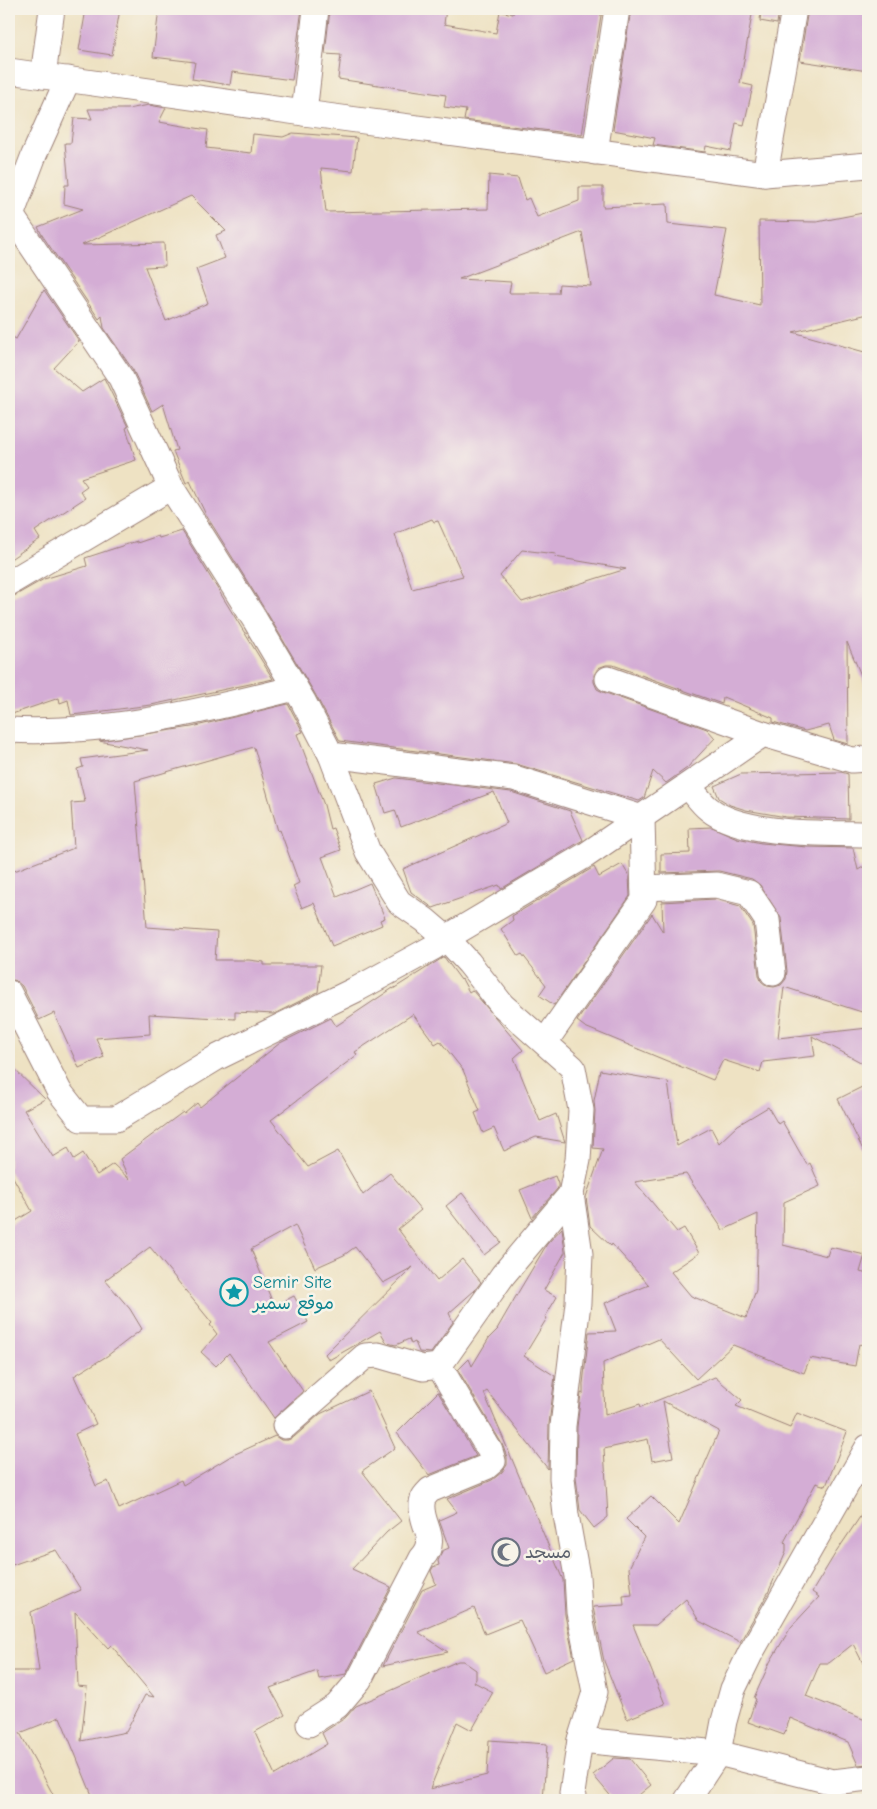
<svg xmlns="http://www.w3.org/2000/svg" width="877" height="1809" viewBox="0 0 877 1809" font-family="'Comic Neue','Playpen Sans Arabic',sans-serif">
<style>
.building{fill:#d4add5;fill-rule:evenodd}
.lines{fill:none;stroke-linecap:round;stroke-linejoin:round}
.street-casing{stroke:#9c8077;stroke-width:27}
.street{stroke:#fff;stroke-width:25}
.labels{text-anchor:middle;stroke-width:5;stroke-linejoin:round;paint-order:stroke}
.culture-label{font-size:18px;fill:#0d838f;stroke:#f7f3e8;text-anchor:start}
.worship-label{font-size:18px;fill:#5b616d;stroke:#f7f3e8;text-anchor:start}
</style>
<rect width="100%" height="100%" fill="#f7f3e8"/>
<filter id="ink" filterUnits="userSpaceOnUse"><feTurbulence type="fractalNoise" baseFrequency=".02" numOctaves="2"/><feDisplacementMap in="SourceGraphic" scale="10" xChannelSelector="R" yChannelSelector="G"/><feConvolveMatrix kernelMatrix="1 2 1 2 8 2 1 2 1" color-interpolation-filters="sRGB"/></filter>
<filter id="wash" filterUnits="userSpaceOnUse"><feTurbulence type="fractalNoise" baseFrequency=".0096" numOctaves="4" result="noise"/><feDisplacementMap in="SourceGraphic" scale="20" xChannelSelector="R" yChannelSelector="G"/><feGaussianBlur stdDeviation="1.12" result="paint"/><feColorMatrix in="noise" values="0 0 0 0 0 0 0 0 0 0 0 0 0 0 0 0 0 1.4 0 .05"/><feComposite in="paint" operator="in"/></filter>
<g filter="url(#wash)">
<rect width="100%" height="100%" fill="#eee2c3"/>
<g id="blocks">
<g class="building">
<path d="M86 9H120L112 55 79 50Z"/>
<path d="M159 9H302L292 80 232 72 230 85 192 79 195 62 153 57Z"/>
<path d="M330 9H446L444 24 496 33 500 11 513 14 514 9H602L582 135 464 120 466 110 444 107 446 95 338 79 341 55 325 54Z"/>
<path d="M631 9H753L740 83 753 86 744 125 736 123 731 151 706 146 705 152 653 145 655 138 613 130Z"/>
<path d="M761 9H779L777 24 760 21Z"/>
<path d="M808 9H868V71L800 61Z"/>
<path d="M149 105 166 108 159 122 208 130 206 148 251 153 253 134 283 137 293 133 357 138 353 171 321 168 326 212 488 209 489 175 518 178 525 200 529 198 537 217 579 201V187H603V207L667 204 668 224 727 230 714 295 760 305 759 221 817 222 868 212V314L793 332 868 353V692L847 642 848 744 834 740 829 725 805 731 773 722V718L723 697 722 704 613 665H606L598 668 594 675V682L597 689 603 692 707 729 715 738 687 768 666 783 653 771 644 798 639 801 516 764 340 741 315 694 267 613 206 515 190 481 186 483 173 451 177 450 163 404 152 411 133 370 104 328 102 316 99 319 42 235 38 227 83 209 64 204 65 185H69L65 143H71L74 118 92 119 88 109H128ZM191 196 226 231 216 235 225 258 196 269 208 303 166 321 145 267 165 266 164 243 82 245ZM582 232 591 286 559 284 558 293H509L511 282 459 279ZM432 519 434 522 438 521 463 576 412 589 395 534ZM522 550 556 554 555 557 626 569 522 602 500 576Z"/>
<path d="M44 290 79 341 54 368 82 392 104 378 128 427 126 428 136 460 81 478 87 486 80 491 85 498 35 531 40 539 9 560V335L16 339Z"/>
<path d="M182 531 273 679 151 705 80 714 71 715 68 700 60 703 59 698 9 715V597L16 595 44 579 87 566 85 558 137 541V543L158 536 159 538Z"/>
<path d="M288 704 303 732 297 734 324 805 330 829 333 828 341 850 322 857 337 897 370 883 385 918 380 920 382 925 332 946 314 903 302 908 293 886 299 883 280 830 278 831 254 747 135 781 147 927 217 932 215 960H249L264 962V965H321L318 992 274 1014 235 1012V1019L149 1014 150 1034 96 1038 104 1057 79 1068 54 1013 39 1020 22 986 16 981 9 979V873L74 848 71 803 85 802 77 769 83 767 81 759 148 750 99 741 192 727Z"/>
<path d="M841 772 848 774 849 819 786 817 746 810 730 805 719 798 714 786 741 774Z"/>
<path d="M396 778 511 792 570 811 583 840 501 889 499 885 433 908 411 892 403 869 507 823 494 792 401 827 395 810 385 813 376 784Z"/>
<path d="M712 827 737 838 761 843 807 847 853 848 858 870 868 864V1014L784 987 778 1038 868 1028V1066L812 1036 815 1056 763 1062 760 1072 723 1060 713 1080 585 1027 577 1021 652 914 663 932 662 902 715 899 740 906 753 925 759 975 761 981 767 986 774 987 781 985 786 979 787 971 781 918 760 885 752 879 719 871 661 873V854L690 853 689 828Z"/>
<path d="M622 864 629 876 630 896 554 1005 539 995 546 985 522 954 518 956 501 929 513 920 512 916 594 867 599 877Z"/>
<path d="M444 957 461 980 462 979 469 992 472 990 523 1050 514 1058 540 1121 556 1114 565 1142 536 1137 504 1151 494 1128 483 1133 475 1113 480 1111 463 1070 440 1041 435 1044 413 1014 355 1052 357 1055 271 1120 308 1167 338 1151 363 1195 390 1173 421 1210 398 1229 437 1281 462 1259 481 1282 475 1290 449 1313 453 1322 431 1353 419 1352 415 1342 411 1344 409 1339 396 1345 387 1343 380 1331 329 1360 325 1354 413 1267 383 1283 355 1247 344 1255 315 1268 295 1225 251 1249 274 1306 294 1296 308 1322 269 1342 303 1391 274 1418 229 1353 216 1366 201 1352 217 1334 210 1325 212 1323 150 1247 105 1280 130 1309 142 1329 107 1356 74 1376 96 1424 75 1434 96 1486 108 1481 119 1509 181 1480 183 1485 231 1456 275 1436 281 1440H288L294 1437 320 1414 369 1391 395 1448 362 1471 401 1521 387 1532 352 1569 391 1587 346 1674 319 1679 317 1671 270 1688 285 1715 255 1732 275 1775 327 1744 322 1733 345 1718 356 1706 458 1661H463L476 1670V1679L474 1682 493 1692 472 1730 457 1722 430 1789 487 1775 489 1740 547 1744 543 1800H94L60 1717 20 1733 56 1800H9V1671H39L31 1612 81 1590 56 1550 9 1566V1225L32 1211 9 1170V1064L45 1099 24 1110 53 1157 68 1148 74 1159 83 1153 97 1175 113 1164 129 1179 120 1159 183 1112 184 1114 197 1103 200 1107 280 1043 331 1018 336 1026 393 988V989ZM75 1612 108 1648 111 1645 154 1697 145 1695 126 1732 81 1741 87 1687 78 1686Z"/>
<path d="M600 1070 668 1082 677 1146 711 1128 719 1143 738 1125 768 1107 778 1124 782 1121 807 1165 810 1163 820 1186 784 1202 783 1245 827 1256 830 1247 865 1255 860 1272 868 1274V1346L859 1344 855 1366 810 1358 804 1373 733 1345 696 1379 659 1339 603 1363 605 1415 640 1404 641 1407 715 1377 742 1400 736 1406 790 1428 797 1413 847 1432 826 1486 816 1483 784 1542 786 1544V1552L768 1593 740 1642 699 1621 686 1599 656 1625H633L665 1704 627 1719 604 1661 593 1607 624 1605 623 1596 632 1595 629 1568 644 1537 626 1519 651 1496 679 1524 719 1431 663 1401 673 1457 652 1461 648 1439 604 1449 608 1517 594 1528 580 1510 576 1477 577 1427 581 1393 583 1394V1384L589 1332 616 1331 605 1303 649 1285 612 1244 611 1246 590 1226 586 1197 603 1149 593 1148 595 1111 594 1101ZM686 1174 723 1230 758 1214 756 1290 746 1318 691 1296 671 1272 699 1253 684 1228 677 1232 635 1182Z"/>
<path d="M868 1084V1160L838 1099Z"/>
<path d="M555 1176 558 1184V1188L532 1218 520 1190Z"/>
<path d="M462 1193 501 1242 484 1255 446 1206Z"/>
<path d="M562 1228 565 1252 544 1290 557 1297 545 1317 547 1318 524 1356 555 1376 549 1424 548 1469 487 1391 484 1393 563 1580 565 1615 574 1658 544 1672 520 1620 485 1634 474 1608 418 1632 448 1652 383 1666 422 1590 436 1584 431 1571 433 1567 439 1565 438 1561 442 1551 449 1548 439 1520 457 1512 447 1499 492 1480 502 1472 507 1465V1457L502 1444 458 1370 469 1359 472 1366 489 1338 498 1329H497L519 1291 547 1244Z"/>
<path d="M438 1392 476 1456 429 1475 397 1433Z"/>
<path d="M868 1505V1673L853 1644 829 1663H820L806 1696 868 1721V1764L858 1765 848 1742 790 1718 784 1735 748 1722 756 1699 754 1698 770 1662 791 1627 819 1597 812 1592 835 1554Z"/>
<path d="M614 1758 630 1759 651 1785 633 1800H614L593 1775Z"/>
</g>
</g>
</g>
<g filter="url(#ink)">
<use href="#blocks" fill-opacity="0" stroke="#9c8077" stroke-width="1"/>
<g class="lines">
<g class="street-casing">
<g id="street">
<path d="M9 71 304 113 765 174 868 165"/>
<path d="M43 76 52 9"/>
<path d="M304 113 316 9"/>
<path d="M595 152 617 9"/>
<path d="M765 174 794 9"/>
<path d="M11 215 121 378 171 487 255 620 303 701 331 755 368 852 399 902 425 920 446 938 469 963 502 1005 573 1068 581 1110 578 1160 571 1194 580 1254 578 1303 563 1426 562 1478 566 1515 577 1576 579 1612 595 1692 580 1740 572 1793 575 1800"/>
<path d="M9 221 34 155 68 79"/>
<path d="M9 583 171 487"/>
<path d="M608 679 763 734"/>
<path d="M9 730C104 735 204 711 295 688"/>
<path d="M331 755 514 778 642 818 644 900 545 1042"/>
<path d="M688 786C695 793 701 803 709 809 742 836 826 833 868 834"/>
<path d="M644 888 716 885 749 893 767 920 773 973"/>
<path d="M9 993 59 1091 81 1119H116L216 1058 359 988 434 947 446 938 586 855 763 734 852 760 868 759"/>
<path d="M285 1426 365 1356 378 1355 423 1368 439 1366 503 1275 571 1194"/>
<path d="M309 1724 337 1706 359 1680 422 1558C440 1539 420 1525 422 1504 422 1498 426 1494 430 1490L486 1467 493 1461 490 1451 439 1366"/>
<path d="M580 1740 718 1753 833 1782 868 1778"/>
<path d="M687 1800 718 1753 724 1721 733 1689 750 1654 868 1447"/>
</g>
</g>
<use href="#street" class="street"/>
</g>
</g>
<defs>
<g id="sight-ring" transform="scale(1.4375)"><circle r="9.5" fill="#f7f3e8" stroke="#0f9aa8" stroke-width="1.5"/><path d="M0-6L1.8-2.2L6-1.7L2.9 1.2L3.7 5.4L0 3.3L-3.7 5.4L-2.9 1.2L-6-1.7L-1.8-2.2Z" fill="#0f9aa8"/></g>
<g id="mosque-ring" transform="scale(1.4375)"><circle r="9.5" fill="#f7f3e8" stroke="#6b7280" stroke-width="1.5"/><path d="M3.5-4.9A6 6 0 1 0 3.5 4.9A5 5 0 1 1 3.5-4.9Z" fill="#6b7280"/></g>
</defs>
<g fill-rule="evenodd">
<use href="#sight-ring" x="234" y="1292"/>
<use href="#mosque-ring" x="506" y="1552"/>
</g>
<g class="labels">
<g class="culture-label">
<text x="253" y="1288">Semir Site<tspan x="253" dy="21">موقع سمير</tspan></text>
</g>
<g class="worship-label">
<text x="525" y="1558">مسجد</text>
</g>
</g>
<rect width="877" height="1809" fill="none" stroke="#f7f3e8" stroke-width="30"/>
</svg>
